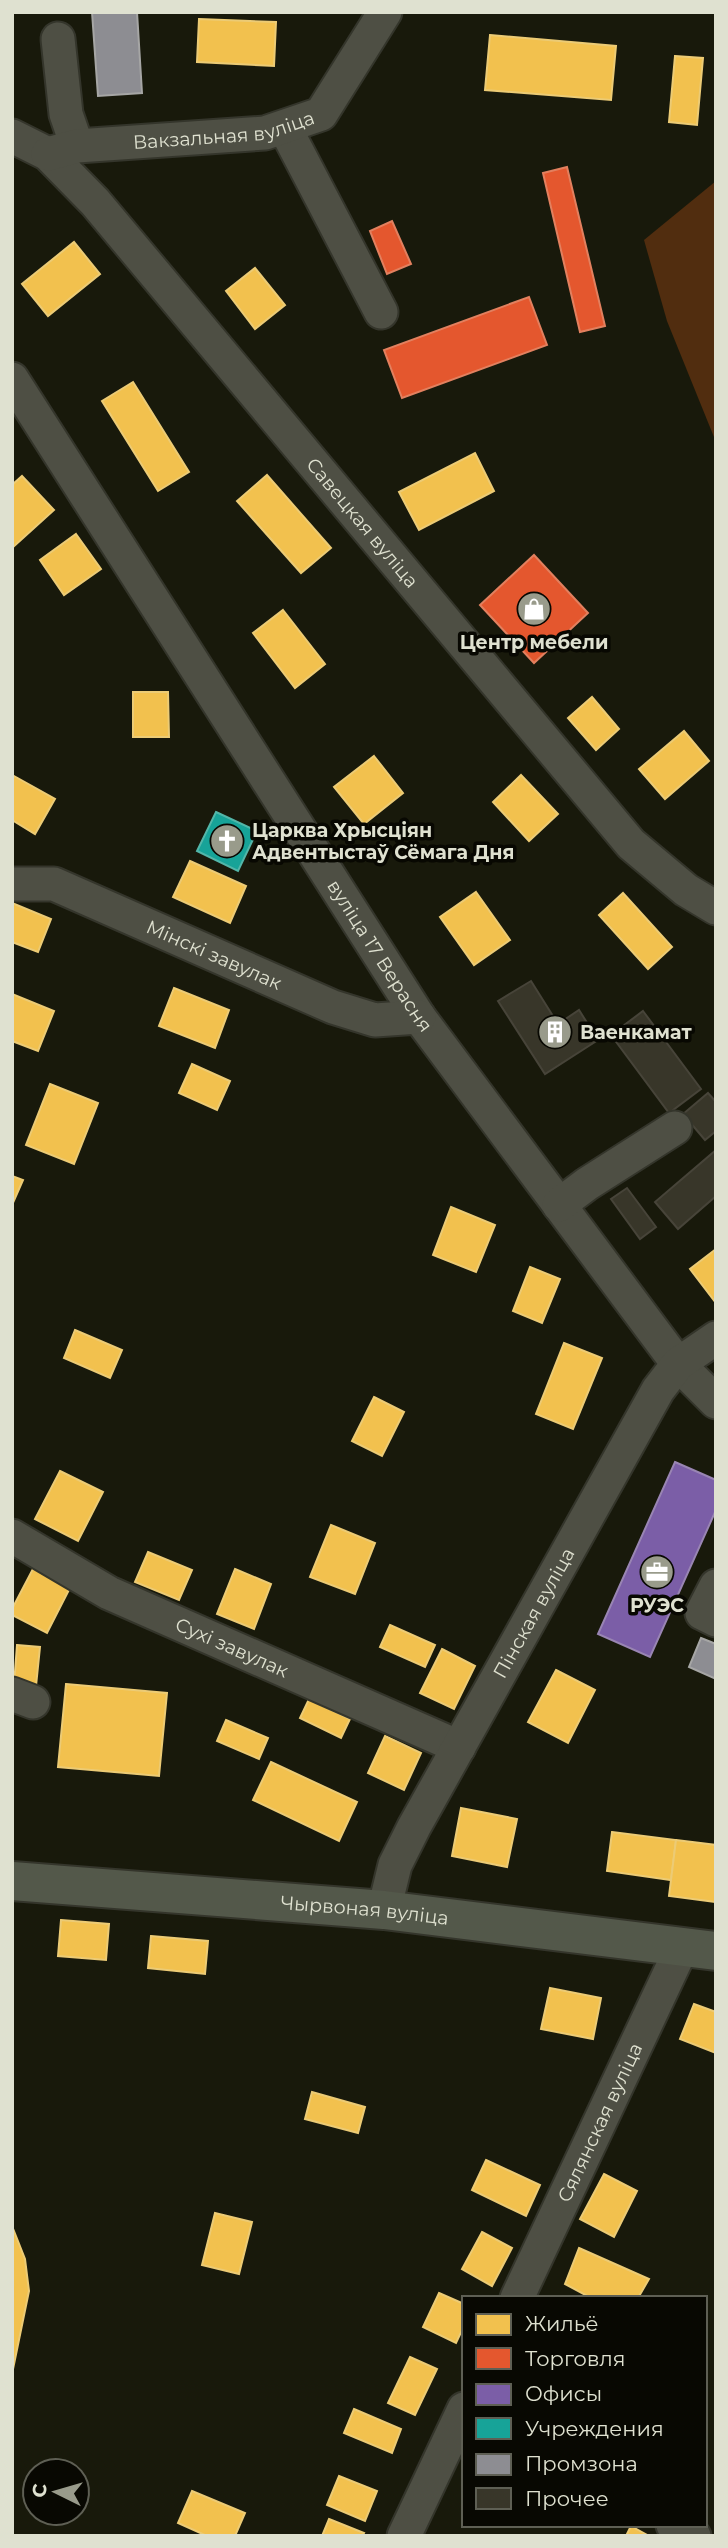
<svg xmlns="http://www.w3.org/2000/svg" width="728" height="2548" viewBox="0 0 728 2548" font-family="Montserrat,sans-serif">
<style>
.green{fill:#512d0f}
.homes{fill:#f2c14e;stroke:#eccb75;stroke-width:2}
.shops{fill:#e4572e;stroke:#e2805f;stroke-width:2}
.offices{fill:#7b5ea7;stroke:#9985b3;stroke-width:2}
.public{fill:#17a398;stroke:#53b6a9;stroke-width:2}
.industry{fill:#8d8d92;stroke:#a6a6a5;stroke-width:2}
.building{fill:#383629;stroke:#474439;stroke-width:2}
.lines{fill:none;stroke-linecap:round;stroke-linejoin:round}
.minor-casing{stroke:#34352b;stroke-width:37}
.major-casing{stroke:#34352b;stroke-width:42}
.minor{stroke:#4e4f44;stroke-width:33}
.major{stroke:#53584a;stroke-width:38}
.labels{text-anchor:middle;stroke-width:7;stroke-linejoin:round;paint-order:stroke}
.street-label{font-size:19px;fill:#dfe1d0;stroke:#080802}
.poi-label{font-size:19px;font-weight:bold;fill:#dfe1d0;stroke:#080802}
</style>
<rect width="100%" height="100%" fill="#18190b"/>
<path class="green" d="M716 181V442L667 321 644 240Z"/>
<g class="homes">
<path d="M199 19 276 22 274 66 197 62Z"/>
<path d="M490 35 616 46 611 100 485 90Z"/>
<path d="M675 56 703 58 697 125 669 122Z"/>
<path d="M74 242 100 274 48 316 22 284Z"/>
<path d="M255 268 285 305 255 329 226 291Z"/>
<path d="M133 382 189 472 158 491 102 401Z"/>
<path d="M475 453 494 491 419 530 399 492Z"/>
<path d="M267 475 331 548 301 573 237 501Z"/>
<path d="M22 476 54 510 12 548V485Z"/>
<path d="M76 534 101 569 64 595 40 560Z"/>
<path d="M283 610 325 664 295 688 253 633Z"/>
<path d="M133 692H168L169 737H133Z"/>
<path d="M592 697 619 729 596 750 568 718Z"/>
<path d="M684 731 709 761 665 799 639 769Z"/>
<path d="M374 756 403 793 364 824 334 787Z"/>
<path d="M521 775 558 814 529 841 493 802Z"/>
<path d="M14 776 55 799 35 834 12 820V780Z"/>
<path d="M190 861 246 886 230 923 173 897Z"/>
<path d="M476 892 510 940 474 965 440 917Z"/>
<path d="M623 893 672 947 648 969 599 915Z"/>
<path d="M12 903 51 919 38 952 12 942Z"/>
<path d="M174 988 229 1010 215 1048 159 1026Z"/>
<path d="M12 994 54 1011 38 1051 12 1041Z"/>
<path d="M192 1064 230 1081 217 1110 179 1093Z"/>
<path d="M50 1084 98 1103 74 1164 26 1145Z"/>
<path d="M12 1176 23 1180 12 1205Z"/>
<path d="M451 1207 495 1225 476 1272 433 1255Z"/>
<path d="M716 1249V1303L690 1269Z"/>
<path d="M530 1267 560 1279 542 1323 513 1311Z"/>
<path d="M75 1330 122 1350 110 1378 64 1358Z"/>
<path d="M564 1343 602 1358 573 1429 536 1414Z"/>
<path d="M374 1397 404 1412 382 1456 352 1441Z"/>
<path d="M60 1471 103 1492 78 1541 35 1519Z"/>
<path d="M331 1525 375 1543 355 1594 310 1577Z"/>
<path d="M148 1552 192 1570 179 1600 135 1582Z"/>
<path d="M35 1565 72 1584 47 1633 12 1615V1609Z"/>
<path d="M235 1569 271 1584 254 1629 217 1614Z"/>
<path d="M390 1625 435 1645 425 1667 380 1647Z"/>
<path d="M17 1645 40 1647 36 1686 14 1685Z"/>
<path d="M442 1649 475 1666 454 1709 420 1693Z"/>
<path d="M556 1670 595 1690 568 1743 528 1722Z"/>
<path d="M66 1684 167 1693 159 1776 58 1767Z"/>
<path d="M309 1699 350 1719 341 1738 300 1718Z"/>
<path d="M226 1720 268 1738 259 1759 217 1741Z"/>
<path d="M385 1736 421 1753 404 1790 368 1773Z"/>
<path d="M271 1762 357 1802 339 1841 253 1800Z"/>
<path d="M461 1808 517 1819 507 1867 452 1856Z"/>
<path d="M612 1832 676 1840 671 1880 607 1871Z"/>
<path d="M676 1840 716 1845V1902L669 1896Z"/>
<path d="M61 1920 109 1924 106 1960 58 1956Z"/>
<path d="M151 1936 208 1941 205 1974 148 1968Z"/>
<path d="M550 1988 601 1998 593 2039 541 2029Z"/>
<path d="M694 2004 716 2012V2053L680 2039Z"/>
<path d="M312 2092 365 2107 358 2133 305 2119Z"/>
<path d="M486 2160 540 2185 526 2216 472 2190Z"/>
<path d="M604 2174 637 2191 614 2237 580 2219Z"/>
<path d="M215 2213 252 2222 239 2274 202 2265Z"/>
<path d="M12 2226 25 2259 29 2291 12 2374Z"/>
<path d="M482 2232 512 2248 492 2286 462 2269Z"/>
<path d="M579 2248 649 2279 638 2298H591L565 2284Z"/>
<path d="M439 2293 464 2304V2326L456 2343 423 2327Z"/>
<path d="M410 2357 437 2369 415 2415 388 2403Z"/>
<path d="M354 2409 401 2429 392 2453 344 2433Z"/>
<path d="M339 2476 377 2491 365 2521 327 2505Z"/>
<path d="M192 2491 245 2513 235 2536H207L178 2523Z"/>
<path d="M329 2519 364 2533 362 2536H322Z"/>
<path d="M631 2526 649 2536H626Z"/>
</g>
<g class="shops">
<path d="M567 167 605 326 580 332 543 173Z"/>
<path d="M392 221 411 264 387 274 370 231Z"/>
<path d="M529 297 547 345 402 398 384 350Z"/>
<path d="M534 555 588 613 534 663 480 605Z"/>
</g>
<path class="offices" d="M675 1462 716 1480V1510L650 1657 598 1634Z"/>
<path class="public" d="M216 812 257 831 238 871 197 851Z"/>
<g class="industry">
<path d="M92 12H137L142 93 98 96Z"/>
<path d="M701 1638 716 1644V1679L689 1667Z"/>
</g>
<g class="building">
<path d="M531 981 558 1024 579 1010 598 1040 545 1074 498 1001Z"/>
<path d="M643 1011 701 1089 669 1113 611 1035Z"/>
<path d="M708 1093 716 1102V1131L705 1140 683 1114Z"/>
<path d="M716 1150V1196L678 1229 655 1202Z"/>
<path d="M627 1188 656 1227 640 1239 611 1199Z"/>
</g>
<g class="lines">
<g class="minor-casing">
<g id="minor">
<path d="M58 39 66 114 77 146"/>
<path d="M285 128 381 312"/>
<path id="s1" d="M12 136 48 154 95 202 631 844 686 890 716 908"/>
<path id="s2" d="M48 154 77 146 265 133 321 114 385 12"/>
<path id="s3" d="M12 379 419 1017 678 1364 716 1402"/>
<path id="s4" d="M12 884H54L333 1007 375 1020 419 1017"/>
<path d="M559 1205 587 1184 675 1128"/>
<path id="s5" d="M12 1536 109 1593 459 1747"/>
<path d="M716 1586 702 1613 716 1620"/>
<path d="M12 1694 33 1702"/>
<path id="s6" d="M384 1910 395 1865 414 1827 658 1390 678 1364 716 1338"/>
<path id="s7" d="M517 2298 682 1947"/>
<path d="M673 2525 694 2536"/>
<path d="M404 2536 464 2409"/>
</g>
</g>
<g class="major-casing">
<g id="major">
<path id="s8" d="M12 1881 384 1910 716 1951"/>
</g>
</g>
<use href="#minor" class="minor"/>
<use href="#major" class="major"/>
</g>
<defs>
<g id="shop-disc" transform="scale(1.75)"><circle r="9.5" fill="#999b8b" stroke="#080802"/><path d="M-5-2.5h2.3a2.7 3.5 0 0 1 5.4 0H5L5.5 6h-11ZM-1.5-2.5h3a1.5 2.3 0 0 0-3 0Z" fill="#fff"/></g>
<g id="church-disc" transform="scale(1.75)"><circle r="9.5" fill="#999b8b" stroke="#080802"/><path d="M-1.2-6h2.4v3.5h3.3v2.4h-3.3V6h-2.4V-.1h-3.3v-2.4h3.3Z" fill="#fff"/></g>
<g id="building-disc" transform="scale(1.75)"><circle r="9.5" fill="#999b8b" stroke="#080802"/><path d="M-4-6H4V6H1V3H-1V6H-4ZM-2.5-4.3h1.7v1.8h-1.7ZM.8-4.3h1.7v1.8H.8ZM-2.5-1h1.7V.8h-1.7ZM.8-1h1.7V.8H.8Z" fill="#fff"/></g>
<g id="office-disc" transform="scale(1.75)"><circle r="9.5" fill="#999b8b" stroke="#080802"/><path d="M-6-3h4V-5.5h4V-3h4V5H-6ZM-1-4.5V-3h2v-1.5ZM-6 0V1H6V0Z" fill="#fff"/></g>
</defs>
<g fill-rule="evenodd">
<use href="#shop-disc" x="534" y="609"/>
<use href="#church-disc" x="227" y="841"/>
<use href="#building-disc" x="555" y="1032"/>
<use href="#office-disc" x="657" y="1572"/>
</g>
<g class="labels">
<g class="street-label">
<text dy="7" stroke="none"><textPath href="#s2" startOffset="178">Вакзальная вуліца</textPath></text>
<text dy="7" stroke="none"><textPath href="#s1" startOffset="525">Савецкая вуліца</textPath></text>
<text dy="7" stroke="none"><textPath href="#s4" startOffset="217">Мінскі завулак</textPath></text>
<text dy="7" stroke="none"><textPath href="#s3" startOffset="684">вуліца 17 Верасня</textPath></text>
<text dy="7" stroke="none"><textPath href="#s6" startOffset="334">Пінская вуліца</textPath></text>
<text dy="7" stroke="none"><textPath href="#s5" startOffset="247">Сухі завулак</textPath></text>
<text dy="7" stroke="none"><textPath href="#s8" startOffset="354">Чырвоная вуліца</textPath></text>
<text dy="7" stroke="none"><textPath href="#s7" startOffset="194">Сялянская вуліца</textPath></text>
</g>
<g class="poi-label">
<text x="534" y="649">Центр мебели</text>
<text x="252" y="837" text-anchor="start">Царква Хрысціян<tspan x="252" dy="22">Адвентыстаў Сёмага Дня</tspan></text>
<text x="580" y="1039" text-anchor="start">Ваенкамат</text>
<text x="657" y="1612">РУЭС</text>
</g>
</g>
<rect width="728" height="2548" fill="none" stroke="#dfe1d0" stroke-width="28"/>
<rect x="462" y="2296" width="245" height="231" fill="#080802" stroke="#5e5f54" stroke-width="2"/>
<rect x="476" y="2314" width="35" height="21" fill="#f2c14e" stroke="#5e5f54" stroke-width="2"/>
<text x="525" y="2331" font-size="21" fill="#dfe1d0">Жильё</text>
<rect x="476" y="2348" width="35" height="21" fill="#e4572e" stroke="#5e5f54" stroke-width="2"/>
<text x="525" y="2366" font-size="21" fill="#dfe1d0">Торговля</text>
<rect x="476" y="2384" width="35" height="21" fill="#7b5ea7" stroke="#5e5f54" stroke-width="2"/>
<text x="525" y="2401" font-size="21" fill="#dfe1d0">Офисы</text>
<rect x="476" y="2418" width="35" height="21" fill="#17a398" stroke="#5e5f54" stroke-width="2"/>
<text x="525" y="2436" font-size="21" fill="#dfe1d0">Учреждения</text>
<rect x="476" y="2454" width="35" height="21" fill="#8d8d92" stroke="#5e5f54" stroke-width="2"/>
<text x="525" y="2471" font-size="21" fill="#dfe1d0">Промзона</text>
<rect x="476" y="2488" width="35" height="21" fill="#383629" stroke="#5e5f54" stroke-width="2"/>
<text x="525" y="2506" font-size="21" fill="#dfe1d0">Прочее</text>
<g transform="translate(56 2492) rotate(275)"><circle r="33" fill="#080802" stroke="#5e5f54" stroke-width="2"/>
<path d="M0-5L12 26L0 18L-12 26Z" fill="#999b8b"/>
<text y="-10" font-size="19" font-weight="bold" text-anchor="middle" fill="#dfe1d0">С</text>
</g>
</svg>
